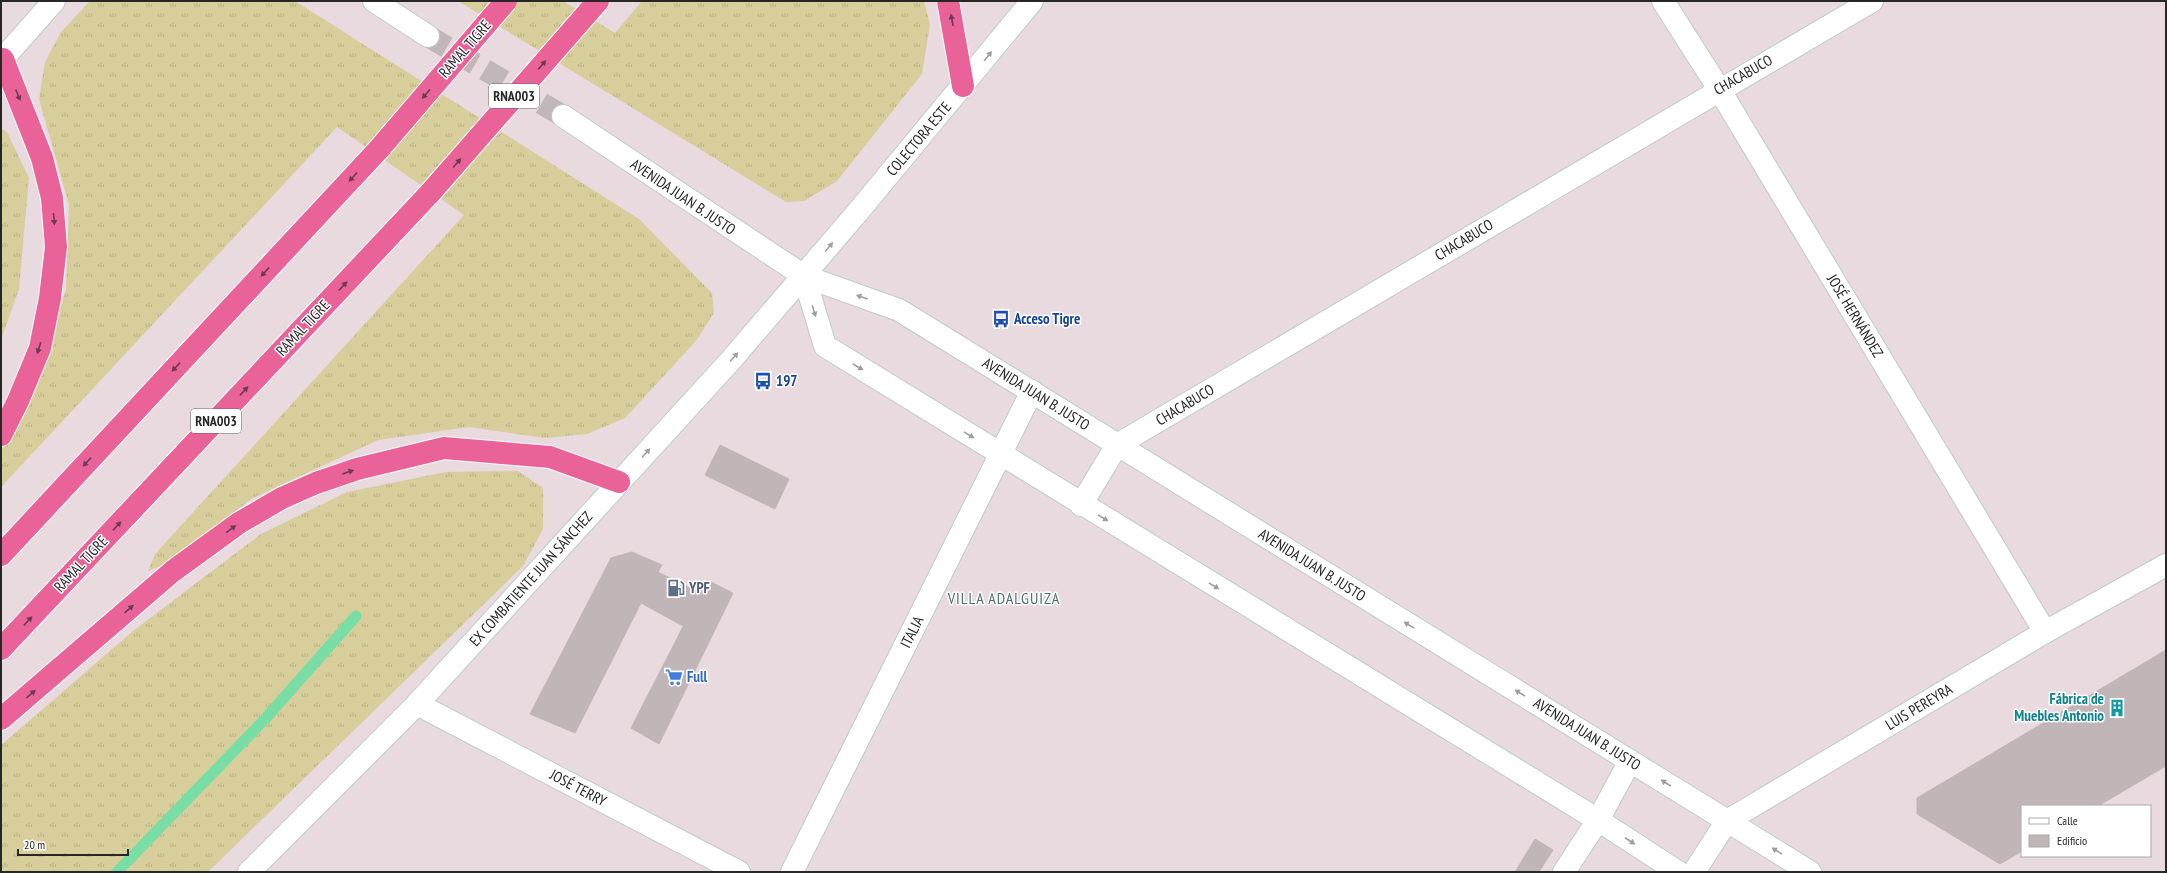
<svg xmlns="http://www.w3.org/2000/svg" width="2167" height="873" viewBox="0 0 2167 873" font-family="'PT Sans Narrow',sans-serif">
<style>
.grass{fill:url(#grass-tufts)}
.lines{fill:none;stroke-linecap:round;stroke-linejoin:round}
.stream{stroke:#78dea5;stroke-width:11}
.building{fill:#c0b6b8;stroke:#c3b4b7}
.secondary-tunnel{stroke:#c1b6b9;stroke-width:22;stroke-dasharray:22 11;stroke-linecap:butt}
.minor-casing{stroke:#becccc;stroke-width:24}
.tertiary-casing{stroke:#becccc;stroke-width:24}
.secondary-casing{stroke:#becccc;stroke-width:24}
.motorway-casing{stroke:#fff;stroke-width:24}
.minor{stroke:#fff;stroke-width:22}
.tertiary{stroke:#fff;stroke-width:22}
.secondary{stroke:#fff;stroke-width:22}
.motorway{stroke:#ea6398;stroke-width:22}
.motorway-bridge-casing{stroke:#fff;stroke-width:24;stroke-linecap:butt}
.motorway-bridge{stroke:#ea6398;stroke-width:22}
.oneway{fill:#6b3c4f}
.oneway2{fill:#9e9e9e}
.labels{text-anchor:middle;stroke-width:3;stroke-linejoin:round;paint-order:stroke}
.shield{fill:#fff;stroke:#686868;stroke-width:1}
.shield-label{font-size:14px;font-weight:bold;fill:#272727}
.street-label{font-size:15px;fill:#272727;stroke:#fff}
.transit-label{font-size:15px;font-weight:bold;fill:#164399;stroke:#fff;text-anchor:start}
.service-label{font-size:15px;font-weight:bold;fill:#4e5e75;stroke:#fff;text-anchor:start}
.shop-label{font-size:15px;font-weight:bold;fill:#366cbe;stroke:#fff;text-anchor:start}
.culture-label{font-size:15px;font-weight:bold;fill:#0d838f;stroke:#fff;text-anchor:end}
.neighbourhood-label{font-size:16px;letter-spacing:1px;fill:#4d7171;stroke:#fff}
</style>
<defs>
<pattern id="grass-tufts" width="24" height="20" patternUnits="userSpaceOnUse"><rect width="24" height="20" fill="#d8ce9c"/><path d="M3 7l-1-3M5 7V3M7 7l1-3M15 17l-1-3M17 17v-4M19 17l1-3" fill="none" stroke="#b9b186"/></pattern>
</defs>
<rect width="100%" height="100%" fill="#e8dade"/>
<g class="grass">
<path d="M90 1H295L639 219 712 293 714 313 696 341 625 418 587 434 545 438 469 427 378 440 253 498 161 566 148 571 155 554 464 215 337 127 1 487V441L37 373 66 290 69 205 39 99 45 62 61 32Z"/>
<path d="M458 1H563L615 33 642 1H924L930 24 922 74 837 181 804 201 786 202Z"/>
<path d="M1 129 7 132 29 178 19 289 1 340Z"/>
<path d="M518 471 543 488V529L523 566 208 872H1V745L133 631 261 534 347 492 446 472Z"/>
</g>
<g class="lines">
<path class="stream" d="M117 872 265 719 356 616"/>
</g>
<g class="building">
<path d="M720 445 789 479 775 509 705 475Z"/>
<path d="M632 552 662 565 658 572 700 593 683 626 641 603 575 733 530 714 611 558Z"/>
<path d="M707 580 733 593 659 744 631 728Z"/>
<path d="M2166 650V766L2098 806H2022V851L2000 864 1917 814V798Z"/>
<path d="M1535 839 1553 850 1539 872H1515Z"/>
</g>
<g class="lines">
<path class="secondary-tunnel" d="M428 36 563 116"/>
<g class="minor-casing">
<g id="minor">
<path d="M1663 1 1719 89 2045 632"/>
<path d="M1081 505 1117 445 1872 1"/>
<path d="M417 704 739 872"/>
<path d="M792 872 1032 391"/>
</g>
</g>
<g class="tertiary-casing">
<g id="tertiary">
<path d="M1 61 54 1"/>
<path d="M249 872 417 704 731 360 862 207 1032 1"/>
<path d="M1694 872 1727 821 2045 632 2166 565"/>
</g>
</g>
<g class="secondary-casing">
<g id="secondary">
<path d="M374 1 428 36"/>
<path d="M563 116 804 276 899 310 1810 872"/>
<path d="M804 276 825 346 1598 820 1678 872"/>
<path d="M1564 872 1598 820 1630 761"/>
</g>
</g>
<g class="motorway-casing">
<g id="motorway">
<path d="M948 1 963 86"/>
<path d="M1 435 18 401 40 348 50 298 56 247 52 198 42 158 3 59"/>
<path d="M1 555 380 148"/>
<path d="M1 649 431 192"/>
<path d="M1 719 173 571 239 523 282 498 316 483 357 469 444 448 550 457 619 482"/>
</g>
</g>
<use href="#minor" class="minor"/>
<use href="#tertiary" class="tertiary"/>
<use href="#secondary" class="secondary"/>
<use href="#motorway" class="motorway"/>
<g class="motorway-bridge-casing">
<g id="motorway-bridge">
<path d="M380 148 506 1"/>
<path d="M431 192 598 1"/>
</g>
</g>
<use href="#motorway-bridge" class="motorway-bridge"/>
</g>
<defs><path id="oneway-solid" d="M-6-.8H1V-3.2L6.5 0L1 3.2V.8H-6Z"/></defs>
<g class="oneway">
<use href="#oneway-solid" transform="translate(952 20) rotate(-101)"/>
<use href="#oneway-solid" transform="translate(542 65) rotate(-49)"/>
<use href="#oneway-solid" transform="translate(426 94) rotate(131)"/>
<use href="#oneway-solid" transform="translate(18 95) rotate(68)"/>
<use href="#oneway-solid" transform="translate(457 163) rotate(-49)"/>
<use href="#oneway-solid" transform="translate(353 177) rotate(133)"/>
<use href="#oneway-solid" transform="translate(54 219) rotate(85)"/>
<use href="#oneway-solid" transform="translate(265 272) rotate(133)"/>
<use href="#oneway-solid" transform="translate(343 286) rotate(-47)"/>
<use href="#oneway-solid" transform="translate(39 348) rotate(107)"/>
<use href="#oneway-solid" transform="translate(176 367) rotate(133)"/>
<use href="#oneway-solid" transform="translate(244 391) rotate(-47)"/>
<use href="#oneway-solid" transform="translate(87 462) rotate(133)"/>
<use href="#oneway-solid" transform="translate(348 472) rotate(-19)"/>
<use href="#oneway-solid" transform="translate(117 526) rotate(-47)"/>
<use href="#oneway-solid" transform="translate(231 529) rotate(-36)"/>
<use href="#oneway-solid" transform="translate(129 609) rotate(-41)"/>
<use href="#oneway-solid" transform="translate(28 621) rotate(-47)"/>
<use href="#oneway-solid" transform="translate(31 694) rotate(-41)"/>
</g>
<g class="oneway2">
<use href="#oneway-solid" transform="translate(988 56) rotate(-51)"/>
<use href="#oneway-solid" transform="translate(829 247) rotate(-50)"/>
<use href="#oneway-solid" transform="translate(862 297) rotate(-161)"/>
<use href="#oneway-solid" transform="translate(814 311) rotate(73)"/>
<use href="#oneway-solid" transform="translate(734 357) rotate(-48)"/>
<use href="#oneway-solid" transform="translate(858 367) rotate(31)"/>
<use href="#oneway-solid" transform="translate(969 435) rotate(31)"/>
<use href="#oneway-solid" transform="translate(646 453) rotate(-48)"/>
<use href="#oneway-solid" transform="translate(1103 518) rotate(31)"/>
<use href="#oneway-solid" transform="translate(1214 586) rotate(31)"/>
<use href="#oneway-solid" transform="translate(1409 625) rotate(-148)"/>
<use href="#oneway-solid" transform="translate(1520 693) rotate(-148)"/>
<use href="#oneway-solid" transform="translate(1666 783) rotate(-148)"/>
<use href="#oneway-solid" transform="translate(1630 841) rotate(33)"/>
<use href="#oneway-solid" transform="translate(1777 851) rotate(-148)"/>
</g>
<defs>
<g id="bus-bare" transform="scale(1.38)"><path d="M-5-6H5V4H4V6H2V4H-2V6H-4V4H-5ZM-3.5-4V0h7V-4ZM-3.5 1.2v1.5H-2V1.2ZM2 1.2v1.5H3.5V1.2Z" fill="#1a4fb4" stroke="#fff" stroke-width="2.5" paint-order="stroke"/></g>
<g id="fuel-bare" transform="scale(1.38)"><path d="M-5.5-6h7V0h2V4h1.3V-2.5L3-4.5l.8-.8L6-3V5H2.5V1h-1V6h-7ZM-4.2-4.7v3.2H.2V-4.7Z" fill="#5c6f8a" stroke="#fff" stroke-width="2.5" paint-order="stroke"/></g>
<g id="supermarket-bare" transform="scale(1.38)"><path d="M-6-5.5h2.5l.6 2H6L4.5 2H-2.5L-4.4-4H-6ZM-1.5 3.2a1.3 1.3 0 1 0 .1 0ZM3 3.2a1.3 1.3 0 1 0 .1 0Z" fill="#3f7fe0" stroke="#fff" stroke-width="2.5" paint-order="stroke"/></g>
<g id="building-bare" transform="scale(1.38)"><path d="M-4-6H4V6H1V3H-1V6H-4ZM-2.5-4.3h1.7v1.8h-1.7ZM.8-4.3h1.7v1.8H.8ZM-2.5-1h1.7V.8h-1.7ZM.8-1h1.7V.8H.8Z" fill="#0f9aa8" stroke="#fff" stroke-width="2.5" paint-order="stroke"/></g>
</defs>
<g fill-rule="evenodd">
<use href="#bus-bare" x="1001" y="319"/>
<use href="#bus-bare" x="763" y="381"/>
<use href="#fuel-bare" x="676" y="588"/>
<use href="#supermarket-bare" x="674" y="677"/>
<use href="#building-bare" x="2117" y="708"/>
</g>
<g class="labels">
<g class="shield">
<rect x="489" y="84" width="50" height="24" rx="3"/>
<rect x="191" y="409" width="50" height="24" rx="3"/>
</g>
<g class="shield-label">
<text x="514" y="101">RNA003</text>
<text x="216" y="426">RNA003</text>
</g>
<g class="street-label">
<text transform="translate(465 49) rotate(-49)" y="5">RAMAL TIGRE</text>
<text transform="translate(1743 75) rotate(-30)" y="5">CHACABUCO</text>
<text transform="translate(919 139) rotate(-50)" y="5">COLECTORA ESTE</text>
<text transform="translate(683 197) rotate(34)" y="5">AVENIDA JUAN B. JUSTO</text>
<text transform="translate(1464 240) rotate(-31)" y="5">CHACABUCO</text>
<text transform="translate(1855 316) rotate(59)" y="5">JOSÉ HERNÁNDEZ</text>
<text transform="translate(303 328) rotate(-47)" y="5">RAMAL TIGRE</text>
<text transform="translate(1036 394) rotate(32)" y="5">AVENIDA JUAN B. JUSTO</text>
<text transform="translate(1185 405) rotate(-31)" y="5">CHACABUCO</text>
<text transform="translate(81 564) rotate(-47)" y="5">RAMAL TIGRE</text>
<text transform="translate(1312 565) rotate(32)" y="5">AVENIDA JUAN B. JUSTO</text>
<text transform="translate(531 579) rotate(-48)" y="5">EX COMBATIENTE JUAN SÁNCHEZ</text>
<text transform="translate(912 632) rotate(-63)" y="5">ITALIA</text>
<text transform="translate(1919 707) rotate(-31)" y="5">LUIS PEREYRA</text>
<text transform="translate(1587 734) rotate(32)" y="5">AVENIDA JUAN B. JUSTO</text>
<text transform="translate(578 788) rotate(28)" y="5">JOSÉ TERRY</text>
</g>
<g class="transit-label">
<text x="1014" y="324">Acceso Tigre</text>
<text x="776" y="386">197</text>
</g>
<g class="service-label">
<text x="689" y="593">YPF</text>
</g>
<g class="shop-label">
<text x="687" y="682">Full</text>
</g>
<g class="culture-label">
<text x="2104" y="704">Fábrica de<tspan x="2104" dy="17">Muebles Antonio</tspan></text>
</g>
<g class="neighbourhood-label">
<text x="1004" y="604">VILLA ADALGUIZA</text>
</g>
</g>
<rect width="2167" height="873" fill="none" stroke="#272727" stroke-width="4"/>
<rect x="2021" y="805" width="130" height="52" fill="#ffffff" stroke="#a9a9a9"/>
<rect x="2029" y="818" width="20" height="6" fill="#ffffff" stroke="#a9a9a9"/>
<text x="2057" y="825" font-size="12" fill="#272727">Calle</text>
<rect x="2029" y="835" width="20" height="12" fill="#c0b6b8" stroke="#a9a9a9"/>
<text x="2057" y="845" font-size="12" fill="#272727">Edificio</text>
<path d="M18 849v6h110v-6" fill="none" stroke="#272727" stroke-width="2"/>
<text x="24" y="849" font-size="12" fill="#272727" stroke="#ffffff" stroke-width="3" paint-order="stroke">20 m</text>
</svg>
